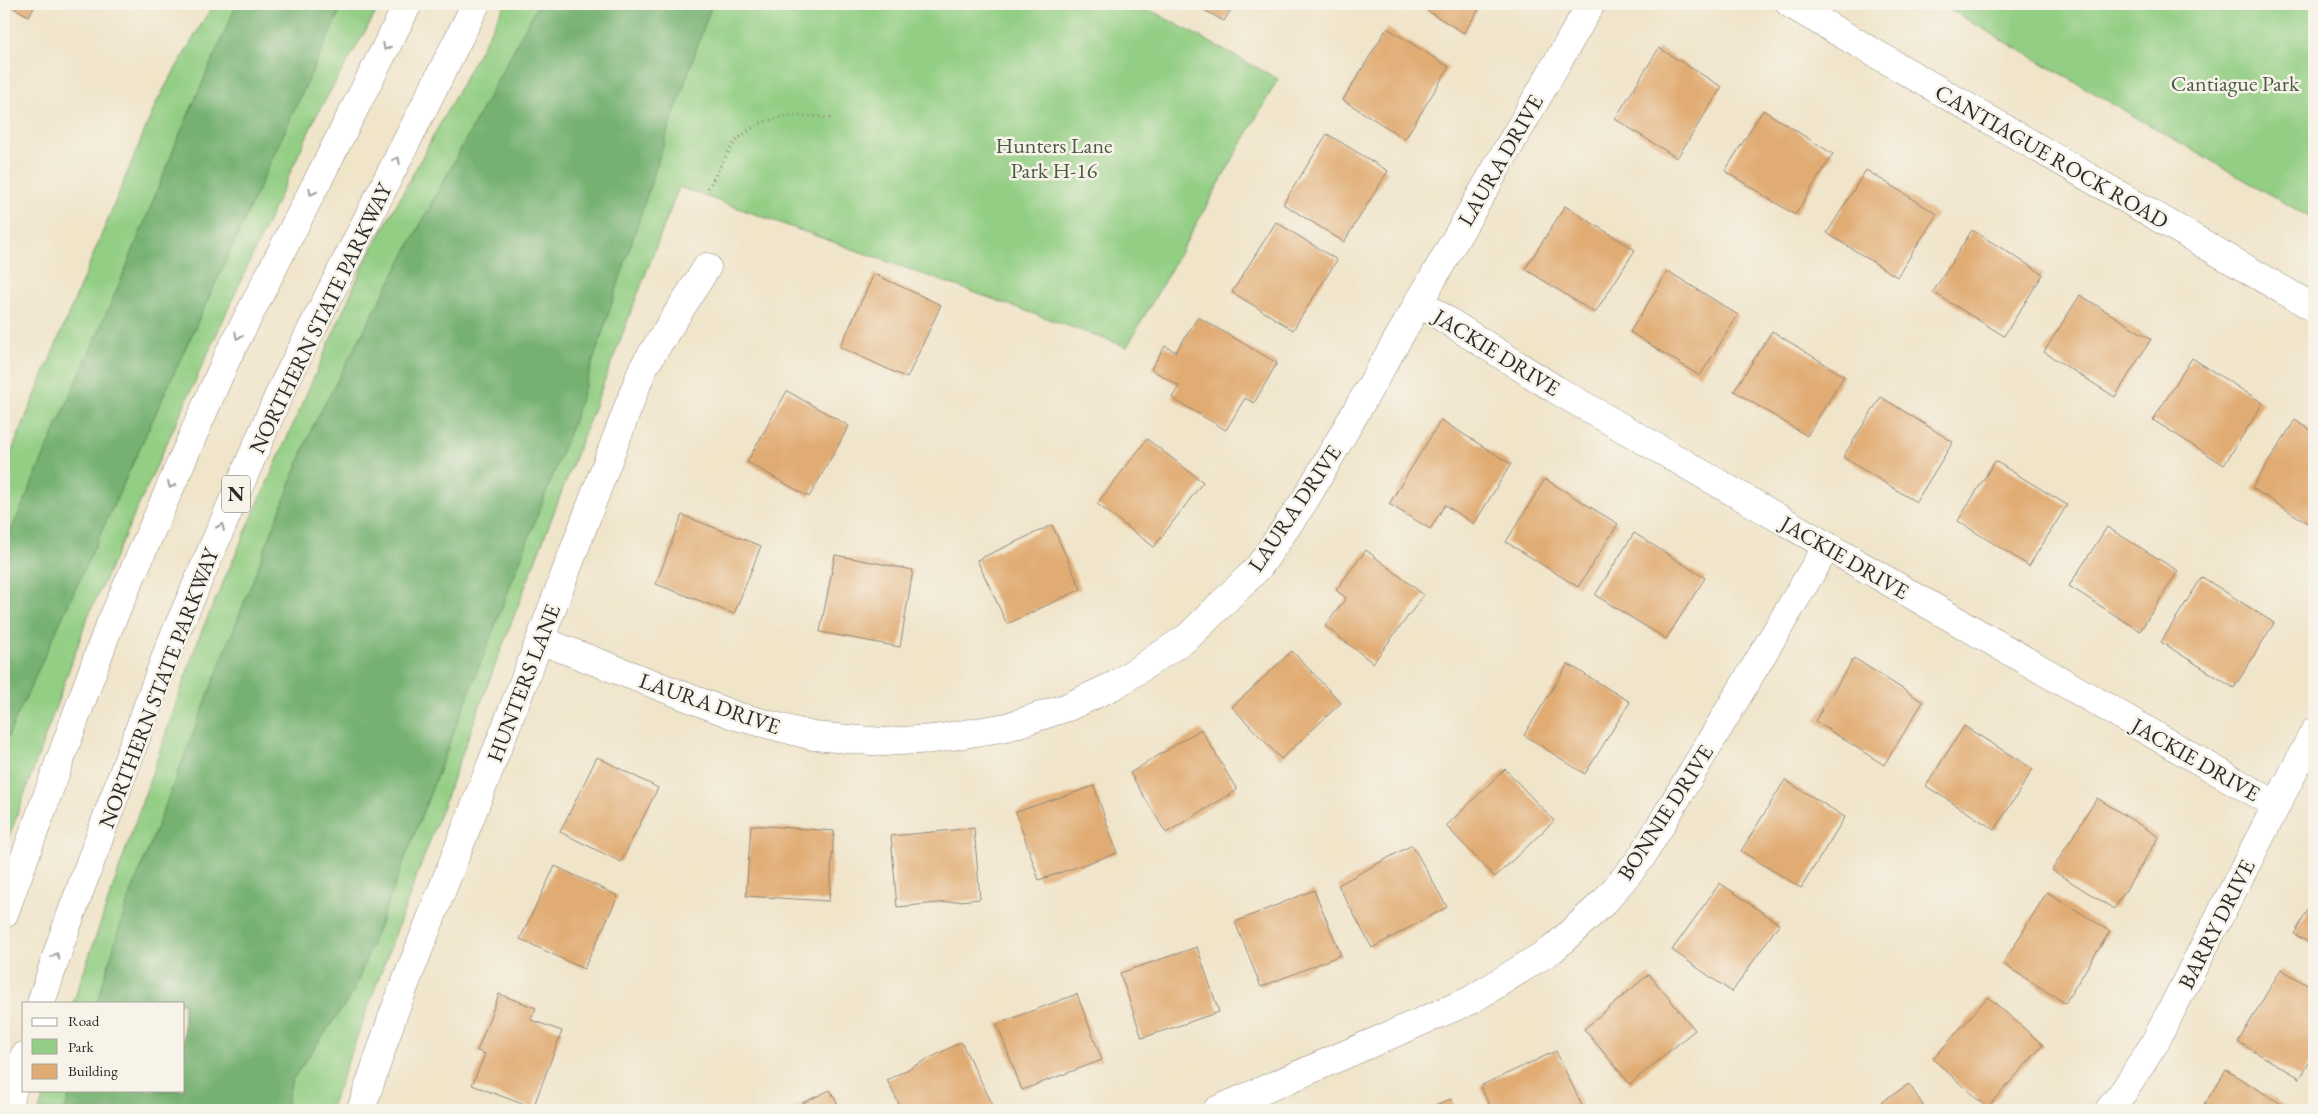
<svg xmlns="http://www.w3.org/2000/svg" width="2318" height="1114" viewBox="0 0 2318 1114" font-family="'EB Garamond',serif">
<style>
.green{fill:#92ce83;stroke:#5e7c57}
.forest{fill:#75b171;stroke:#506e4e}
.building{fill:#e1ac73}
.lines{fill:none;stroke-linecap:round;stroke-linejoin:round}
.street-casing{stroke:#8e887a;stroke-width:29}
.secondary-casing{stroke:#8e887a;stroke-width:29}
.highway-casing{stroke:#8e887a;stroke-width:29}
.path{stroke:#8e887a;stroke-width:3;stroke-dasharray:1 4;stroke-linecap:butt}
.street{stroke:#fff;stroke-width:28}
.secondary{stroke:#fff;stroke-width:28}
.highway{stroke:#fff;stroke-width:28}
.oneway{stroke:#a0a0a0}
.labels{text-anchor:middle;stroke-width:5;stroke-linejoin:round;paint-order:stroke}
.shield{fill:#f7f3e8;stroke:#686764;stroke-width:1}
.shield-label{font-size:21px;font-weight:bold;fill:#2b2b2b}
.park-label{font-size:22px;fill:#4a5c45;stroke:#f7f3e8}
.street-label{font-size:22px;fill:#2b2b2b;stroke:#f7f3e8}
</style>
<rect width="100%" height="100%" fill="#f7f3e8"/>
<filter id="ink" filterUnits="userSpaceOnUse"><feTurbulence type="fractalNoise" baseFrequency=".02" numOctaves="2"/><feDisplacementMap in="SourceGraphic" scale="10" xChannelSelector="R" yChannelSelector="G"/><feConvolveMatrix kernelMatrix="1 2 1 2 8 2 1 2 1" color-interpolation-filters="sRGB"/></filter>
<filter id="wash" filterUnits="userSpaceOnUse"><feTurbulence type="fractalNoise" baseFrequency=".0096" numOctaves="4" result="noise"/><feDisplacementMap in="SourceGraphic" scale="20" xChannelSelector="R" yChannelSelector="G"/><feGaussianBlur stdDeviation="1.12" result="paint"/><feColorMatrix in="noise" values="0 0 0 0 0 0 0 0 0 0 0 0 0 0 0 0 0 1.4 0 .05"/><feComposite in="paint" operator="in"/></filter>
<g filter="url(#wash)">
<rect width="100%" height="100%" fill="#f0e4c9"/>
<g class="green">
<path d="M213 4H381L316 116 89 614 4 851V470L157 101Z"/>
<path d="M505 4H1139L1278 79 1127 347 679 187 494 668 330 1110H39L46 1090H184V1003H73L199 637 363 266Z"/>
<path d="M1940 4H2314V220Z"/>
</g>
<g class="forest">
<path d="M237 4H343L4 745V547L124 273 179 136Z"/>
<path d="M538 4H712L664 143 573 423 459 719 353 993 292 1080 285 1110H65L71 1090H184V1003H97L125 909 312 428Z"/>
</g>
<g id="blocks">
<g class="building">
<path d="M6 4H36L29 16Z"/>
<path d="M1193 4H1234L1224 21Z"/>
<path d="M1416 4H1482L1464 33Z"/>
<path d="M1387 28 1449 67 1405 139 1343 100Z"/>
<path d="M1659 48 1722 87 1677 158 1615 119Z"/>
<path d="M1763 110 1833 154 1795 215 1725 171Z"/>
<path d="M1327 134 1388 171 1344 242 1283 204Z"/>
<path d="M1866 170 1937 214 1897 277 1827 233Z"/>
<path d="M1565 206 1635 250 1595 313 1525 269Z"/>
<path d="M1276 222 1337 260 1293 330 1232 292Z"/>
<path d="M1972 230 2043 274 2004 336 1933 292Z"/>
<path d="M1668 271 1738 315 1700 376 1630 332Z"/>
<path d="M874 274 941 305 907 378 840 347Z"/>
<path d="M2080 295 2151 339 2115 397 2044 352Z"/>
<path d="M1198 317 1277 363 1254 403 1245 398 1226 430 1172 398 1179 386 1151 369 1165 346 1176 352Z"/>
<path d="M1772 331 1844 376 1807 436 1734 391Z"/>
<path d="M2192 358 2263 403 2224 465 2153 420Z"/>
<path d="M787 391 849 426 809 497 747 462Z"/>
<path d="M1881 397 1953 442 1916 502 1843 457Z"/>
<path d="M1441 420 1511 464 1474 524 1445 505 1430 529 1389 504Z"/>
<path d="M2295 420 2314 432V527L2252 488Z"/>
<path d="M1147 439 1203 482 1154 547 1097 504Z"/>
<path d="M1995 461 2067 505 2029 566 1958 521Z"/>
<path d="M1545 479 1618 524 1578 587 1506 542Z"/>
<path d="M682 515 761 546 734 614 656 584Z"/>
<path d="M1052 525 1081 589 1007 624 977 560Z"/>
<path d="M2107 527 2178 571 2140 631 2069 586Z"/>
<path d="M1634 533 1705 578 1666 639 1595 595Z"/>
<path d="M1366 550 1424 595 1373 663 1325 626 1346 598 1336 590Z"/>
<path d="M835 555 913 570 900 647 820 632Z"/>
<path d="M2202 577 2274 623 2234 688 2161 642Z"/>
<path d="M1292 651 1341 703 1281 759 1232 707Z"/>
<path d="M1854 658 1923 702 1884 765 1815 721Z"/>
<path d="M1568 664 1630 702 1585 774 1524 735Z"/>
<path d="M1964 726 2033 769 1995 830 1926 786Z"/>
<path d="M1201 729 1237 790 1166 833 1130 773Z"/>
<path d="M597 757 658 788 621 862 560 832Z"/>
<path d="M1505 769 1554 821 1495 877 1446 826Z"/>
<path d="M1785 780 1845 817 1801 888 1741 851Z"/>
<path d="M1094 786 1117 853 1039 880 1016 812Z"/>
<path d="M2097 798 2159 837 2114 909 2052 870Z"/>
<path d="M751 825 834 831 829 901 746 896Z"/>
<path d="M974 828 980 899 897 907 891 836Z"/>
<path d="M1412 845 1447 907 1372 948 1338 885Z"/>
<path d="M555 866 618 896 584 969 520 939Z"/>
<path d="M1720 883 1779 924 1732 992 1672 950Z"/>
<path d="M1314 890 1341 955 1261 987 1235 922Z"/>
<path d="M2047 892 2110 931 2065 1003 2003 964Z"/>
<path d="M2314 900V946L2294 934Z"/>
<path d="M1197 947 1219 1012 1142 1038 1120 973Z"/>
<path d="M2281 969 2314 989V1055L2300 1078 2238 1042Z"/>
<path d="M1649 974 1695 1030 1630 1084 1584 1029Z"/>
<path d="M499 994 536 1008 531 1020 562 1031 533 1108 472 1085 485 1054 477 1051Z"/>
<path d="M1077 994 1102 1060 1022 1090 997 1024Z"/>
<path d="M1988 997 2043 1045 1987 1108 1933 1059Z"/>
<path d="M961 1042 994 1107 987 1110H902L887 1080Z"/>
<path d="M1556 1051 1584 1110H1492L1480 1086Z"/>
<path d="M2226 1070 2291 1110H2201Z"/>
<path d="M1909 1084 1926 1110H1869Z"/>
<path d="M830 1090 841 1110H788Z"/>
<path d="M1451 1099 1456 1110H1427Z"/>
</g>
</g>
</g>
<g filter="url(#ink)">
<use href="#blocks" fill-opacity="0" stroke="#8e887a" stroke-width="1"/>
<g class="lines">
<g class="street-casing">
<g id="street">
<path d="M1418 302 1555 389 2276 805"/>
<path d="M540 640 736 716 813 736 883 742 934 739 1007 727 1068 707 1115 685 1188 637 1258 568 1305 500 1591 4"/>
<path d="M361 1110 393 1015 540 640 643 368 707 267"/>
<path d="M1217 1110 1471 1000 1553 949 1605 901 1641 858 1827 546"/>
<path d="M2109 1110 2124 1091 2154 1044 2314 732"/>
</g>
</g>
<g class="secondary-casing">
<path id="secondary" d="M1790 4 2314 308"/>
</g>
<g class="highway-casing">
<g id="highway">
<path d="M4 914 106 634 226 360 408 4"/>
<path d="M41 1003 62 939 169 648 281 390 476 4"/>
<path d="M6 1110 24 1056"/>
</g>
</g>
<path class="path" d="M708 188C717 174 728 148 739 138 766 113 800 113 834 119"/>
<use href="#street" class="street"/>
<use href="#secondary" class="secondary"/>
<use href="#highway" class="highway"/>
</g>
<defs><path id="oneway-chevron" d="M-2-3.5L2.5 0L-2 3.5" fill="none" stroke-width="1.6" stroke-linecap="round" stroke-linejoin="round" transform="scale(1.25)"/></defs>
<g class="oneway">
<use href="#oneway-chevron" transform="translate(386 47) rotate(117)"/>
<use href="#oneway-chevron" transform="translate(397 160) rotate(-63)"/>
<use href="#oneway-chevron" transform="translate(312 192) rotate(117)"/>
<use href="#oneway-chevron" transform="translate(238 336) rotate(117)"/>
<use href="#oneway-chevron" transform="translate(171 485) rotate(114)"/>
<use href="#oneway-chevron" transform="translate(221 527) rotate(-66)"/>
<use href="#oneway-chevron" transform="translate(56 956) rotate(-72)"/>
</g>
</g>
<g class="labels">
<rect class="shield" x="222" y="475.5" width="28" height="37" rx="4"/>
<g class="shield-label">
<text x="236" y="501">N</text>
</g>
<g class="park-label">
<text x="2235" y="91">Cantiague Park</text>
<text x="1054" y="153">Hunters Lane<tspan x="1054" dy="25">Park H-16</tspan></text>
</g>
<g class="street-label">
<text transform="translate(2052 156) rotate(30)" y="8">CANTIAGUE ROCK ROAD</text>
<text transform="translate(1500 160) rotate(-60)" y="8">LAURA DRIVE</text>
<text transform="translate(320 318) rotate(-64)" y="8">NORTHERN STATE PARKWAY</text>
<text transform="translate(1497 352) rotate(32)" y="8">JACKIE DRIVE</text>
<text transform="translate(1294 508) rotate(-56)" y="8">LAURA DRIVE</text>
<text transform="translate(1845 557) rotate(30)" y="8">JACKIE DRIVE</text>
<text transform="translate(523 683) rotate(-69)" y="8">HUNTERS LANE</text>
<text transform="translate(158 688) rotate(-69)" y="8">NORTHERN STATE PARKWAY</text>
<text transform="translate(710 703) rotate(19)" y="8">LAURA DRIVE</text>
<text transform="translate(2196 759) rotate(30)" y="8">JACKIE DRIVE</text>
<text transform="translate(1665 812) rotate(-57)" y="8">BONNIE DRIVE</text>
<text transform="translate(2216 924) rotate(-63)" y="8">BARRY DRIVE</text>
</g>
</g>
<rect width="2318" height="1114" fill="none" stroke="#f7f3e8" stroke-width="20"/>
<rect x="22" y="1002" width="162" height="90" fill="#f7f3e8" stroke="#a5a39c"/>
<rect x="32" y="1018" width="25" height="8" fill="#ffffff" stroke="#a5a39c"/>
<text x="68" y="1026" font-size="15" fill="#2b2b2b">Road</text>
<rect x="32" y="1039" width="25" height="15" fill="#92ce83" stroke="#a5a39c"/>
<text x="68" y="1052" font-size="15" fill="#2b2b2b">Park</text>
<rect x="32" y="1064" width="25" height="15" fill="#e1ac73" stroke="#a5a39c"/>
<text x="68" y="1076" font-size="15" fill="#2b2b2b">Building</text>
</svg>
